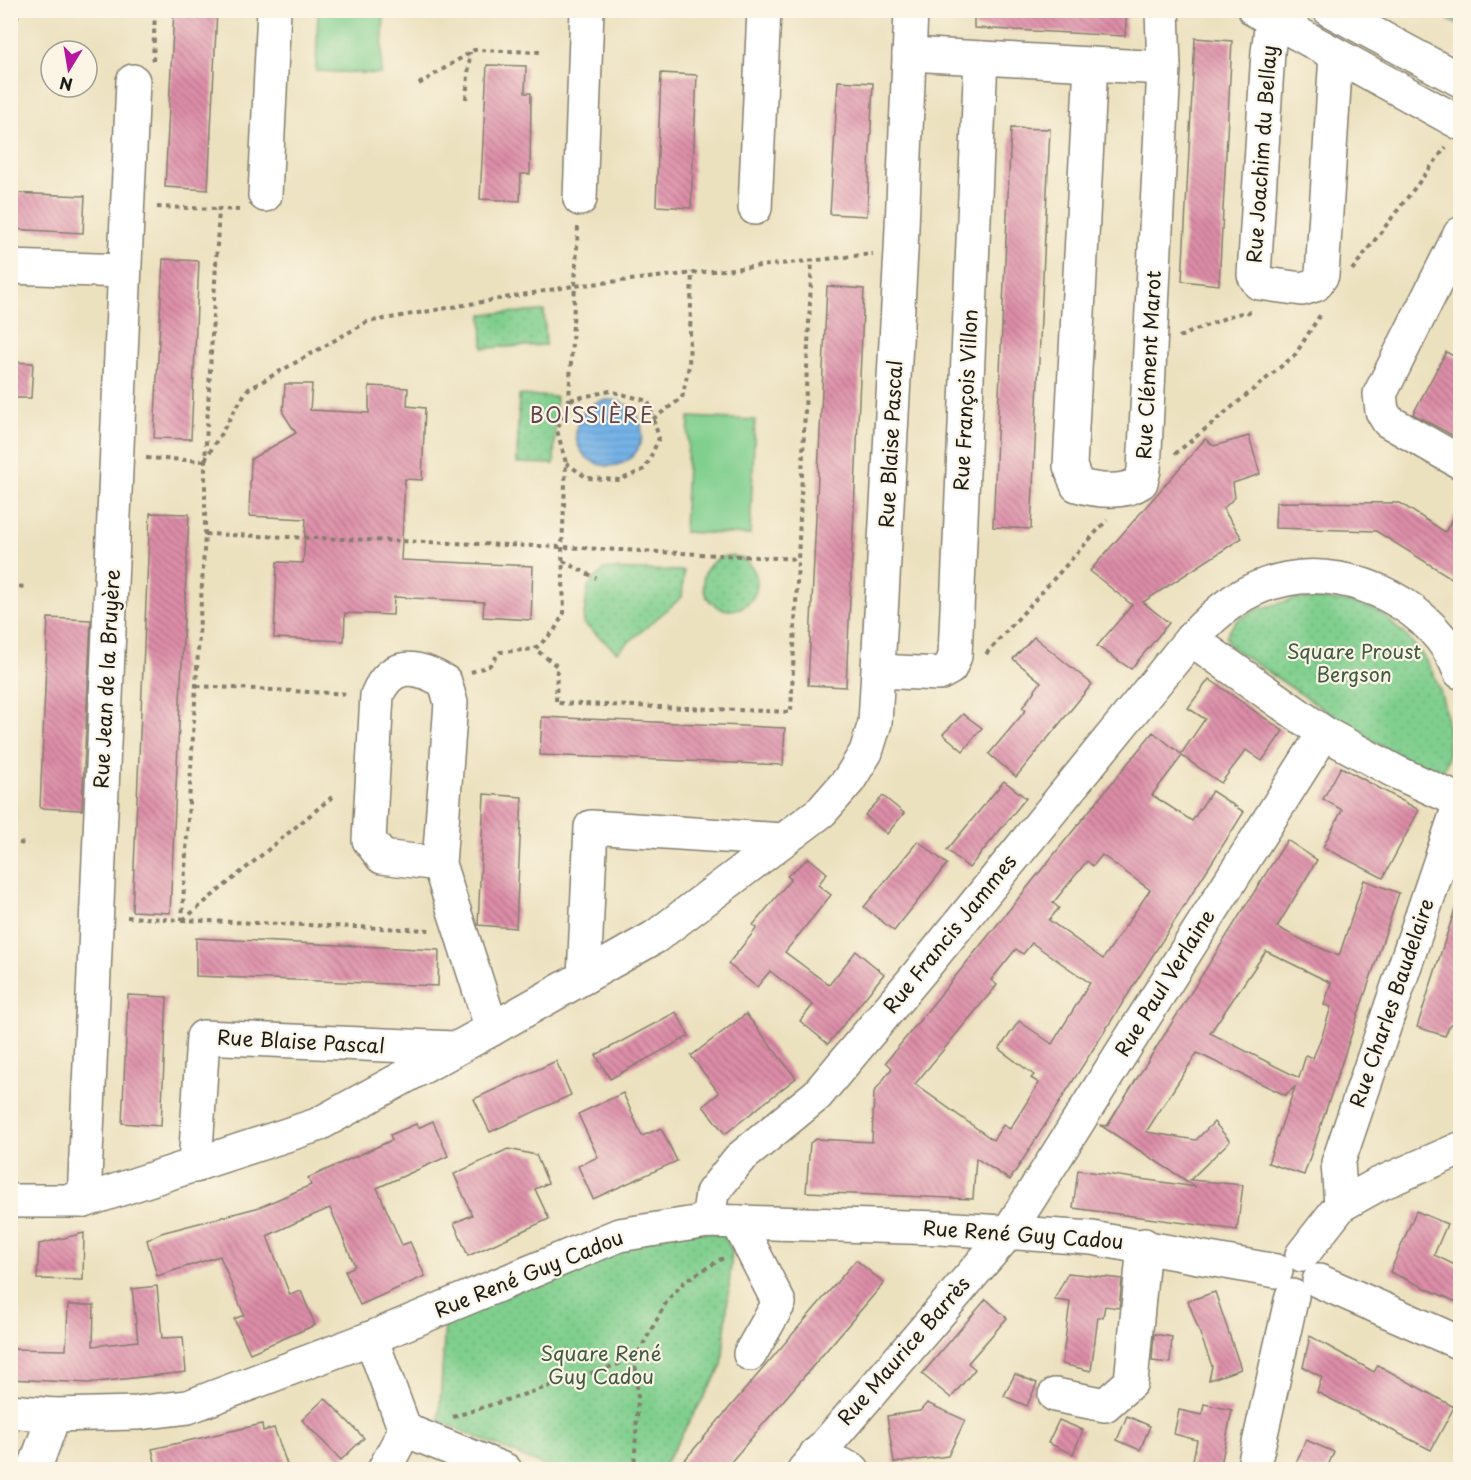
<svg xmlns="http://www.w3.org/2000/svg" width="1471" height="1480" viewBox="0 0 1471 1480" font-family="'Playpen Sans',sans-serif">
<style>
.cemetery{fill:url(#cemetery-stones);stroke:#4e7655;stroke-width:1.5}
.park{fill:url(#park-dots);stroke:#4e7655;stroke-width:1.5}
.pitch{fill:#80cf8e;stroke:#4e7655;stroke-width:1.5}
.water{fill:url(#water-rules);stroke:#486782;stroke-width:1.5}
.building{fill:url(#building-back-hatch);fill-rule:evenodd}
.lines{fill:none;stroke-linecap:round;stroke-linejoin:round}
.minor-casing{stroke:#847e6e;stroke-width:36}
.path{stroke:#847e6e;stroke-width:4;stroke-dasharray:4.5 4.5;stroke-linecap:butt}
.minor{stroke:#fff;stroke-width:33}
.labels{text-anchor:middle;stroke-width:4.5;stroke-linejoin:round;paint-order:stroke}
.street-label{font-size:20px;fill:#1c1c1c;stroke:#fcf5e5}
.park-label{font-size:20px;fill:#3f5b44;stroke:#fcf5e5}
.neighbourhood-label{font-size:21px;letter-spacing:1.5px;fill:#60444d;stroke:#fcf5e5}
</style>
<defs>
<pattern id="cemetery-stones" width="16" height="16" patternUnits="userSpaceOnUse" patternTransform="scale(1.5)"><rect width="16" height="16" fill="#80cf8e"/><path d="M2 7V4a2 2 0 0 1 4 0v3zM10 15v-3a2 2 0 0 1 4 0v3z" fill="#6eb17a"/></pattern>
<pattern id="park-dots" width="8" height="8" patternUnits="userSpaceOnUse" patternTransform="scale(1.5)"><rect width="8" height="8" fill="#80cf8e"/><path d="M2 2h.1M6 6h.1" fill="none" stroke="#6eb17a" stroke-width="1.8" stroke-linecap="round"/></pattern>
<pattern id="water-rules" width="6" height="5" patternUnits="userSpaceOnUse" patternTransform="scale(1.5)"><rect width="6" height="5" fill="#75b2e7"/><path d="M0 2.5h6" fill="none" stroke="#6598c6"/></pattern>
<pattern id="building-back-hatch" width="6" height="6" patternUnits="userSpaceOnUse" patternTransform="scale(1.5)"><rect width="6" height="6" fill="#dd8da8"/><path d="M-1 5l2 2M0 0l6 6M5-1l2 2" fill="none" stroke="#b27288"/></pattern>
</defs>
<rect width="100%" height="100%" fill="#fcf5e5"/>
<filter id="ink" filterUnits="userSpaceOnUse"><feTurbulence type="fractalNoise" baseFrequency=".0167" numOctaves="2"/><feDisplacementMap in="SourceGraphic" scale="12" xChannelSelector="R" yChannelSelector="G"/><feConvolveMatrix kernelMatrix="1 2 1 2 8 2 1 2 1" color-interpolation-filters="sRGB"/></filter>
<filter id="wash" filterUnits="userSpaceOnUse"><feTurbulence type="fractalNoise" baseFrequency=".008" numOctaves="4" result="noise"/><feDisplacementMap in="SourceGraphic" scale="24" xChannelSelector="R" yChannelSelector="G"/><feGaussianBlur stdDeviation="1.35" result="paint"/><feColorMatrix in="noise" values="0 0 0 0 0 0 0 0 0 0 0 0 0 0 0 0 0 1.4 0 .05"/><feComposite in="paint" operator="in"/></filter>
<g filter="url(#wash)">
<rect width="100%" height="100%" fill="#ece1bf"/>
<path class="cemetery" d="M1432 11H1460V26Z"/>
<g class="park">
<path d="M544 311 546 345 483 348 482 314Z"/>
<path d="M519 395 556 397 554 464 517 463Z"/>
<circle cx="730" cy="583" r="27"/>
<path d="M604 569 684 571 682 597 617 652 583 623 588 586Z"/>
<path d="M1295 599C1323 600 1351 599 1377 611 1384 614 1390 621 1395 626 1431 655 1449 698 1448 744 1448 756 1449 765 1439 774L1426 771 1361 734 1231 647 1226 637C1235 610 1272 606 1295 599Z"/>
<path d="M648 1230 724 1233 732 1252 722 1366 662 1469H551L439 1421 445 1323Z"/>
</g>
<g class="pitch">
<path d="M318 11H384L381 74 316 71Z"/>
<path d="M689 417 755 420 750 535 684 532Z"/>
</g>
<circle class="water" cx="609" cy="433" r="33"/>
<g id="blocks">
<g class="building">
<path d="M174 10H217L208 190 165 187Z"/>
<path d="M974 10H1127L1125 36 974 28Z"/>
<path d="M1195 38 1232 41 1219 285 1182 281Z"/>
<path d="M487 65 526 66 525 93H531L530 174H521L520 201 480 199Z"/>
<path d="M661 73 697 75 691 208 656 206Z"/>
<path d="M838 81 873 83 867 216 830 214Z"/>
<path d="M1011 128 1050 129 1031 529 993 527Z"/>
<path d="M10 193 85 196 83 233 10 229Z"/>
<path d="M163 259 199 261 191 439 154 438Z"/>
<path d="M827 286 864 289 846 687 808 685Z"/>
<path d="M1446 352 1461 360V440L1413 414Z"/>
<path d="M10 362 33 363 31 398H10Z"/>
<path d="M285 384H312L310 410 369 413V386L408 388 407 406 425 408 422 480 405 479 401 560 533 566 531 620 483 617 484 602 394 597 393 615 345 613 344 641 274 638 277 562 303 563 306 519 249 516 251 459 296 433 283 413Z"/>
<path d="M1249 436 1260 474 1233 483 1235 497 1223 509 1242 538 1143 602 1169 623 1131 669 1097 646 1132 605 1090 571 1205 439 1214 446Z"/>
<path d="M1276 502 1400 503 1445 532 1461 505V584L1376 531 1275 528Z"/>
<path d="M150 513 189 514 170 913 132 911Z"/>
<path d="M48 618 91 620 82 810 40 808Z"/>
<path d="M1034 637 1092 684 1016 777 989 754 1026 710 1022 708 1041 682 1013 659Z"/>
<path d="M1209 679 1283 731 1262 761 1246 750 1221 783 1182 756 1152 795 1192 821 1212 791 1244 812 1010 1180 976 1158 973 1199 806 1192 810 1143 816 1139 872 1142 874 1092 892 1068 886 1062 1153 732 1181 754 1205 719 1188 708ZM1102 855 1150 890 1103 959 1049 920 1059 908 1053 903 1087 861 1093 866ZM1032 943 1090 983 1052 1044 1019 1021 999 1049 1034 1075 1031 1078 1039 1083 1010 1129 1003 1125 993 1140 915 1084 997 985 991 980 1016 949 1023 954Z"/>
<path d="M963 714 982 728 963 751 943 734Z"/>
<path d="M542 717 785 728 783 765 540 755Z"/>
<path d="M1341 767 1419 810 1383 878 1323 847 1342 810 1323 799Z"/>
<path d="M1004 781 1026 798 969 868 947 850Z"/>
<path d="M484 794 522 797 516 928 478 925Z"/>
<path d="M883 796 904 813 887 834 865 815Z"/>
<path d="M1287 840 1317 860 1277 927 1306 942 1339 956 1364 880 1399 893 1304 1175 1268 1163 1295 1087 1285 1095 1197 1053 1146 1132 1196 1140 1214 1122 1230 1141 1190 1180 1243 1185 1237 1230 1073 1208 1078 1170 1196 1187 1100 1125 1107 1126ZM1266 951 1331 983 1324 1005 1331 1007 1323 1033 1313 1058 1306 1055 1299 1078 1210 1033Z"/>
<path d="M918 841 947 864 894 931 864 907Z"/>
<path d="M809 858 827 873 818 885 831 895 785 952 829 985 856 951 884 974 828 1044 800 1021 813 1005 770 971 757 987 728 964 757 928 753 925 791 879 787 876Z"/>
<path d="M1457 903 1461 904V1014L1457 1025 1450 1024 1445 1036 1417 1027Z"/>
<path d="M196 938 439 950 438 986 196 976Z"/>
<path d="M128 995 167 997 161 1126 122 1123Z"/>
<path d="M676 1012 689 1036 610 1079 596 1055Z"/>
<path d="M746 1014 796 1078 725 1134 703 1106 719 1093 691 1056Z"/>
<path d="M556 1061 571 1095 490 1132 474 1099Z"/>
<path d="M623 1093 642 1136 661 1128 677 1161 593 1199 578 1166 598 1157 578 1114Z"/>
<path d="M433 1121 448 1156 377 1188 402 1245 410 1242 425 1276 360 1305 345 1271 355 1266 330 1208 297 1222 267 1236 290 1295 301 1291 315 1325 250 1353 234 1319 244 1315 220 1256 157 1276 147 1240 161 1233 260 1207 311 1185 308 1178 392 1140 390 1135 416 1124 418 1128Z"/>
<path d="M508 1149 536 1155 548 1183 535 1189 549 1219 468 1256 454 1223 472 1215 454 1174Z"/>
<path d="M1416 1211 1447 1224 1434 1255 1461 1268V1304L1390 1272Z"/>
<path d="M84 1233 83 1280 37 1279 39 1244Z"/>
<path d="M856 1260 884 1283 724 1470H676Z"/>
<path d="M1068 1273 1122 1279 1119 1308 1105 1306 1103 1317H1098L1091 1371 1062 1364 1070 1302 1054 1300Z"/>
<path d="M157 1286 162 1338 183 1337 186 1372 88 1383 10 1379V1349L66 1350 68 1305H94L93 1346 138 1341 132 1289Z"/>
<path d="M1215 1292 1241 1369 1209 1380 1212 1366 1188 1301Z"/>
<path d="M986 1299 1007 1318 968 1363 975 1369 951 1398 922 1374Z"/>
<path d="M1154 1334 1172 1337 1170 1363 1152 1361Z"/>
<path d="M1310 1336 1374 1372 1378 1365 1454 1407 1431 1450 1317 1392 1322 1377 1303 1367Z"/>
<path d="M1015 1374 1037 1383 1027 1406 1004 1396Z"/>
<path d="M325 1398 364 1438 341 1460 302 1420Z"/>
<path d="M927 1403 965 1420 948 1456 894 1463 887 1416 920 1411Z"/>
<path d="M1204 1404 1232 1410 1220 1470H1191L1197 1440 1174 1434 1179 1410 1202 1415Z"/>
<path d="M1127 1416 1150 1426 1140 1450 1117 1440Z"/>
<path d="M1059 1420 1083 1430 1073 1454 1048 1443Z"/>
<path d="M262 1424 263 1431 274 1428 289 1470H157L152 1449Z"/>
<path d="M1306 1440 1334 1452 1326 1470H1307L1295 1465Z"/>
</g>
</g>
</g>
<g filter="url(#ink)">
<use href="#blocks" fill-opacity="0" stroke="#847e6e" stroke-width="1.5"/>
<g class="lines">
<g class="minor-casing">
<g id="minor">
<path d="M1255 10 1460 123"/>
<path d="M1330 10 1460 80"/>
<path d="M1272 20 1268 52 1254 275 1259 283 1302 289 1315 285 1322 275 1336 55"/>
<path d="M909 54 1164 68"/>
<path d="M1091 64 1070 466 1077 485C1096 491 1124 494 1141 482L1144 470 1164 68 1162 10"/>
<path d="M265 195 274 10"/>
<path d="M580 199 587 10"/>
<path d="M755 208 764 10"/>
<path d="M1460 234 1380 394 1382 411 1388 421 1460 462"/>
<path d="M10 267 124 271"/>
<path d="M1191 639 1324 733 1396 772 1460 801"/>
<path d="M879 671 939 674 950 668 955 656 981 58"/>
<path d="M439 864 382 857 369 840 377 695C391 661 417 665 445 682L451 703 439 864 492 1029"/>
<path d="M584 977 591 827 782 840"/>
<path d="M195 1166 203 1037 455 1048"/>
<path d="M10 1201H84L317 1125 492 1029 655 937 822 811 849 780 866 752 875 723 901 251 911 10"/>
<path d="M84 1201 133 81"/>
<path d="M1341 1205 1338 1163 1460 803"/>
<path d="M708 1221 712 1193 739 1159 817 1095 925 966 1191 639C1219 609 1245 587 1287 579 1355 566 1436 608 1460 672"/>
<path d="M738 1222 779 1303 750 1354"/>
<path d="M1302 1255 1341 1205 1377 1185 1460 1149"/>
<path d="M1319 1281 1460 1343"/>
<path d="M371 1338 405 1430 384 1470"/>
<path d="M1055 1395 1105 1405 1131 1382 1144 1245"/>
<path d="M10 1411 54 1415 137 1413 188 1407 371 1338 619 1235 708 1221 941 1228 1092 1238 1276 1271"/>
<path d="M405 1430 505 1470"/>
<path d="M816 1454 853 1470"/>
<path d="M34 1470 54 1415"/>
<path d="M804 1470 1007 1234 1324 733"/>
<path d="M1253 1470 1292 1296"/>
</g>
</g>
<g class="path">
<path d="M10 26 22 10"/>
<path d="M153 61 155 10"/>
<path d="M419 84 474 50 542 52"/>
<path d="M466 99 470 52"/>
<path d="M157 207 219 209"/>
<path d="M578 227 569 400 557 430 566 463 562 547 564 613 554 631 535 649 557 666 556 703 791 712 812 259"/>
<path d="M1352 270 1446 147"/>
<path d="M1179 337 1235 314 1251 312"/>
<path d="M653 419 682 398 689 366 692 272"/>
<path d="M1175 454 1295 355 1320 315"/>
<path d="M146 458 205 461"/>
<path d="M205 460 247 390 367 322 573 286 873 254"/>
<path d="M566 463 587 478 620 480 645 469 659 438 648 401 610 391 569 400"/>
<path d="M205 534 562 547 798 559"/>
<path d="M563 561 596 578"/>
<path d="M10 586 26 587"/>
<path d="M986 654 1107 520"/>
<path d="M471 672 489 666 500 652 535 649"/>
<path d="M197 686 349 694"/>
<path d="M10 842 28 844"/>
<path d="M127 917 182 920 205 534V461L219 209 239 210"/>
<path d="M182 920 430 930"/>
<path d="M183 920 332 797"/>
<path d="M453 1417 635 1359 667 1301 685 1281 723 1258"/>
<path d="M634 1470 638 1397 635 1359"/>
</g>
<use href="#minor" class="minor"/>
</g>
</g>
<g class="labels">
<g class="street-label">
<text transform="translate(1262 154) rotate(-86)" y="7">Rue Joachim du Bellay</text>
<text transform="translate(1149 365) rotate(-87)" y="7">Rue Clément Marot</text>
<text transform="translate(966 400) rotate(-87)" y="7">Rue François Villon</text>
<text transform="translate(891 444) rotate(-87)" y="7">Rue Blaise Pascal</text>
<text transform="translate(107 679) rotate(-87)" y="7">Rue Jean de la Bruyère</text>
<text transform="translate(950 934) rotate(-51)" y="7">Rue Francis Jammes</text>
<text transform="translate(1165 983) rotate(-58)" y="7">Rue Paul Verlaine</text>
<text transform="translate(1392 1003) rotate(-71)" y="7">Rue Charles Baudelaire</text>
<text transform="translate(301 1042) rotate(3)" y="7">Rue Blaise Pascal</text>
<text transform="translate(1023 1235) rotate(4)" y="7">Rue René Guy Cadou</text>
<text transform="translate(529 1274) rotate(-22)" y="7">Rue René Guy Cadou</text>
<text transform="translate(904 1351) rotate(-49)" y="7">Rue Maurice Barrès</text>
</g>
<g class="park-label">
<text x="1354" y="659">Square Proust<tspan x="1354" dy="23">Bergson</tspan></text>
<text x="601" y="1361">Square René<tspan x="601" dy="23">Guy Cadou</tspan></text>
</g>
<g class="neighbourhood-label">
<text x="592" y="423">BOISSIÈRE</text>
</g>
</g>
<rect width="1471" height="1480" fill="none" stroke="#fcf5e5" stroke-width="36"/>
<g transform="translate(69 69) rotate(191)"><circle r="28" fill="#fcf5e5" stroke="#a29e95" stroke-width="1.5"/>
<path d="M0-4.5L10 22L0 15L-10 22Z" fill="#b5179e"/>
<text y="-9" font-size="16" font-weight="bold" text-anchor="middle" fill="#1c1c1c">N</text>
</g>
</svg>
